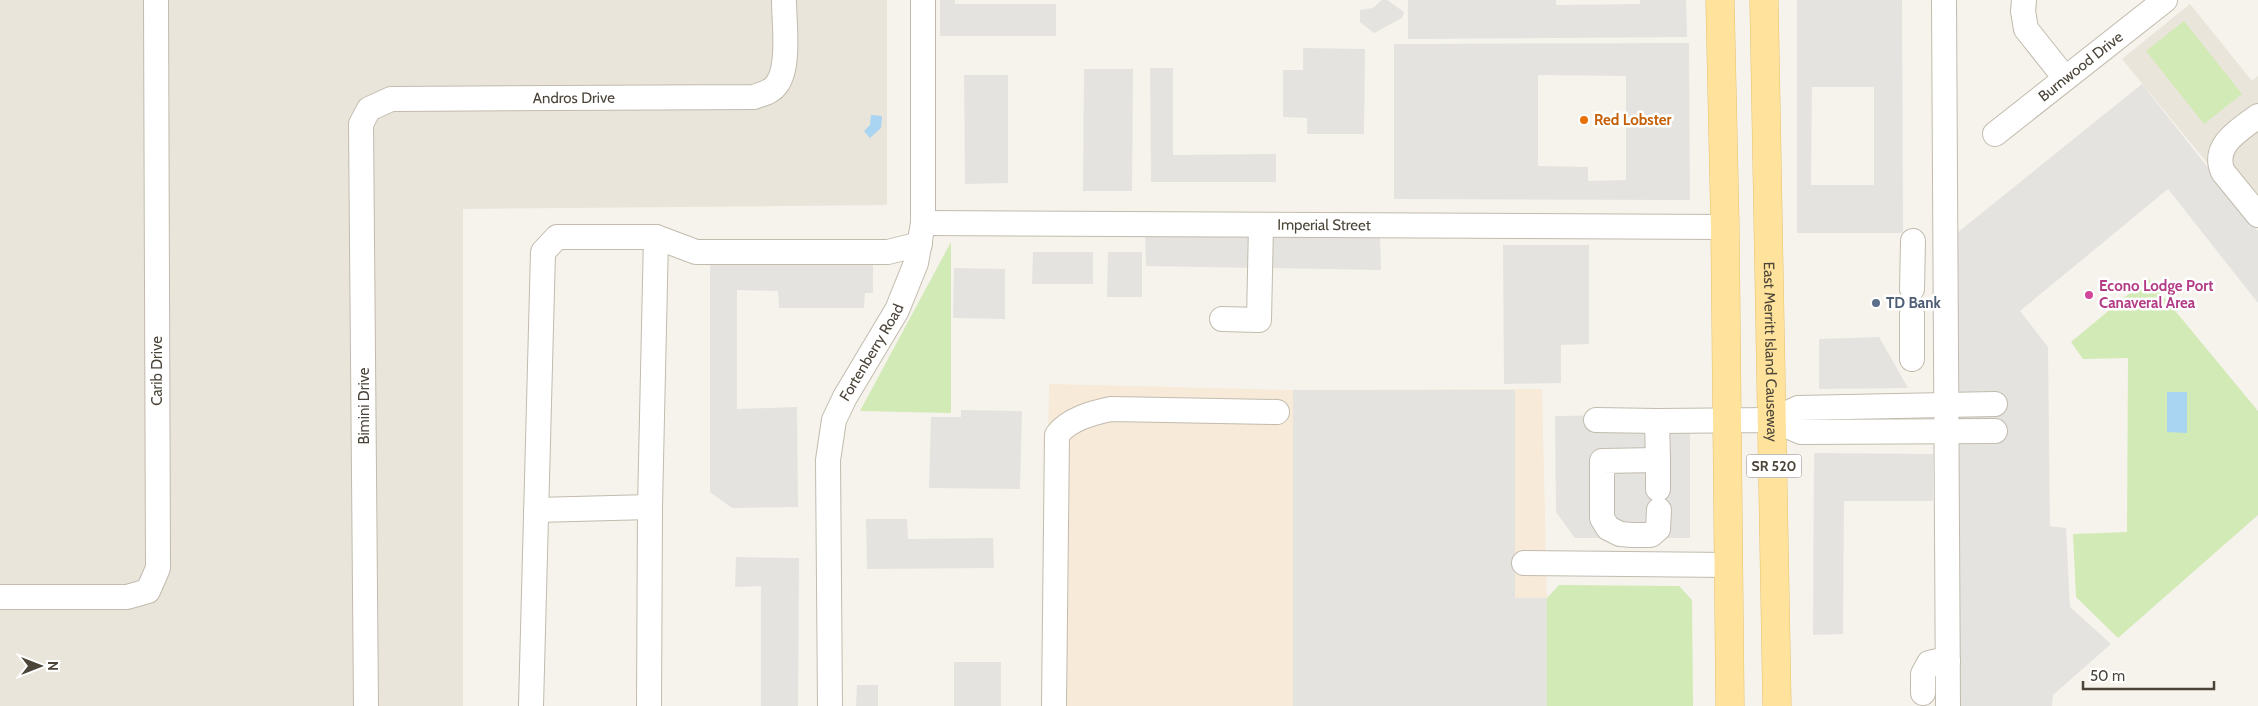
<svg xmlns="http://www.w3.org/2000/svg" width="2258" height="706" viewBox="0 0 2258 706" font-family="Cabin,sans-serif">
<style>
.residential{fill:#eae5da}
.commercial{fill:#f7ead8}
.green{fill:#d2eab5}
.parking{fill:#e5e3e0;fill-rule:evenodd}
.water{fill:#a9d4f2}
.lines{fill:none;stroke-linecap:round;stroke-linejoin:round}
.minor-casing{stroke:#c2bbae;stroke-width:26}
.major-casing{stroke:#e6c16a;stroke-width:29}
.minor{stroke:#fff;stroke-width:24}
.major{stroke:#ffe39c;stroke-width:28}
.food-dot{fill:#e8710a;stroke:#fff;stroke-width:2}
.hotel-dot{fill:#d1479c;stroke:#fff;stroke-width:2}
.service-dot{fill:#5c6f8a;stroke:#fff;stroke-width:2}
.labels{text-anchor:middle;stroke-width:5;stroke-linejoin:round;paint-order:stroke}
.shield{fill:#fff;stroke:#817c74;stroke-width:1}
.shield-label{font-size:14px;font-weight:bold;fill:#4b4439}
.street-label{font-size:15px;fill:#4b4439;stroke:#fff}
.food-label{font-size:15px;font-weight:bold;fill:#c56008;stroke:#fff;text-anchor:start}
.hotel-label{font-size:15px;font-weight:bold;fill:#b23c85;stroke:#fff;text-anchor:start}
.service-label{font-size:15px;font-weight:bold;fill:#4e5e75;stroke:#fff;text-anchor:start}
</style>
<rect width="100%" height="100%" fill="#f6f3ec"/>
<g class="residential">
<path d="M0 0H887V205L463 209V706H0Z"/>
<path d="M2190 4 2252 81 2258 76V225L2122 59Z"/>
</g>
<path class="commercial" d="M1049 384 1293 390 1542 389 1547 598V706H1044Z"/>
<g class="green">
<path d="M2184 21 2242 94 2204 124 2146 51Z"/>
<path d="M951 242V413L860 411Z"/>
<path d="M2148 278 2258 411V515L2118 638 2076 597 2073 534 2127 532 2128 358 2083 359 2071 342Z"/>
<path d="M1559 585 1679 586 1692 600 1693 706H1547V598Z"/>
</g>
<g class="parking">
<path d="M940 0H955V4H1056V36H940Z"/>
<path d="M1382 0H1387L1404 12 1402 18 1374 33 1360 22V10L1373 8Z"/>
<path d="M1408 0H1556V5L1640 4V0H1686L1687 37 1408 39Z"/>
<path d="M1797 0H1902L1903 233H1797ZM1812 87H1874V185H1811Z"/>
<path d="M1689 43 1690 200 1394 199V44ZM1538 75 1626 76V180L1588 181V167L1538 166Z"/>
<path d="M1303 48 1365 49 1364 134H1307V118L1283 117V70H1303Z"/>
<path d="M1150 68H1173V155L1276 154V182H1151Z"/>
<path d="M1084 69H1133L1132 191H1083Z"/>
<path d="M964 75H1008V183L965 184Z"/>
<path d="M2142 84 2258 231V303L2168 189 2020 311 2048 347 2050 526 2066 528 2070 607 2111 644 2053 695 2052 706H1948L1947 241Z"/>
<path d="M1145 234 1380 236 1381 270 1146 266Z"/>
<path d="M1503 245H1589V344L1561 345V383L1504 384Z"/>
<path d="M1033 252H1093V284H1032Z"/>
<path d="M1108 252H1142V297H1107Z"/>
<path d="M710 256 873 259V293H865L864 308H779L778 291 737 290V409L797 407 798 507 732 508 710 492Z"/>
<path d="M954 268 1005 269V319L953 318Z"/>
<path d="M1879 337 1908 388 1819 389V339Z"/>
<path d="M1293 390H1515V598H1547V706H1293Z"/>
<path d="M961 410 1022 411 1020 489 929 488 931 417H961Z"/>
<path d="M1690 414V538H1575L1556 512 1555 416Z"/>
<path d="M1814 453 1933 454V501H1844L1843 634 1813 635Z"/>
<path d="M866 519H907L908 539 993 538 994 568 867 569Z"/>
<path d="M736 557 799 558 798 706H761V586L735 587Z"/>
<rect x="954" y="662" width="47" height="44"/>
<path d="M857 685H878V706H856Z"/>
</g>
<g class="water">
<path d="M871 115 882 116 881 128 870 138 864 131 870 125Z"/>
<path d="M2167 392H2187V433L2167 432Z"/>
</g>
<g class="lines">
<g class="minor-casing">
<g id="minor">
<path d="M1944 0 1948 706"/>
<path d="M2024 0 2023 11 2026 29 2065 78"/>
<path d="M2258 116C2240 130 2211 145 2223 172L2258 215"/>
<path id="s1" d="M1995 134 2165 0"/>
<path id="s2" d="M923 223 1725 227"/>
<path d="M1912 289 1913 241"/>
<path d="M1912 314V359"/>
<path d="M1222 319 1259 320 1261 225"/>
<path d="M1596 420 1657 421"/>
<path d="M1773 420 1798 408 1995 404"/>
<path d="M1658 460V489"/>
<path d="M536 510 650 507"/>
<path d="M1659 510 1658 529 1651 535H1632L1620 534 1608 528 1602 518V461L1658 460 1657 421 1773 420 1801 432 1995 431"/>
<path d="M1524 563 1728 565"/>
<path d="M0 597H127L148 591 158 568 156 0"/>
<path d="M1923 693V674L1929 663 1938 661H1948"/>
<path id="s3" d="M366 706 361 124 369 109 391 99 754 97C762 94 772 92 777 84 790 67 784 22 784 0"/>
<path d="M531 706 543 252 557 237H656L696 252H888L920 244"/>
<path d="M649 706 650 507 656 237"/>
<path id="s4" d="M830 706 828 460 834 420 845 397 897 310 916 263 923 223V0"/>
<path d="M1054 706 1057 435C1069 419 1092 413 1111 409L1277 412"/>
</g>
</g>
<g class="major-casing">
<g id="major">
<path d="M1720 0 1725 227 1730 706"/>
<path id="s5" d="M1764 0 1777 706"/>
</g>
</g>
<use href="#minor" class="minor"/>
<use href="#major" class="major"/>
</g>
<circle class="food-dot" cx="1584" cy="120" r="5"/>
<circle class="hotel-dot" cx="2089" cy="295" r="5"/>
<circle class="service-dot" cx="1876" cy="303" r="5"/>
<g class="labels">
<rect class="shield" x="1746.5" y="454.5" width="55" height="23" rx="4"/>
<g class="shield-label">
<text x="1774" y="471">SR 520</text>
</g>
<g class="street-label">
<text dy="5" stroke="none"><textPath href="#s1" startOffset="109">Burnwood Drive</textPath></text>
<text dy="5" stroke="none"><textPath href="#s3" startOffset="806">Andros Drive</textPath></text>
<text dy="5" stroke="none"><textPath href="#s2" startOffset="401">Imperial Street</textPath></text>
<text dy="5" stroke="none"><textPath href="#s4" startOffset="364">Fortenberry Road</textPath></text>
<text dy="5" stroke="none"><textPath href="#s5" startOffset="352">East Merritt Island Causeway</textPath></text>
<text transform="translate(157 371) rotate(-90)" y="5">Carib Drive</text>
<text transform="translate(364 406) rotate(-90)" y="5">Bimini Drive</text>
</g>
<g class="food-label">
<text x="1594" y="125">Red Lobster</text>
</g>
<g class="hotel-label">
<text x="2099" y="291">Econo Lodge Port<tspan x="2099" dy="17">Canaveral Area</tspan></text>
</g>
<g class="service-label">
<text x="1886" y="308">TD Bank</text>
</g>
</g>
<g transform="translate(40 666) rotate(90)" stroke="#ffffff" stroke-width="4" paint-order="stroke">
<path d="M0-4L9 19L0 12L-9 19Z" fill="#4b4439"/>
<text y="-8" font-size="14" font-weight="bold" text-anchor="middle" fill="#4b4439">N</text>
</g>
<path d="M2083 681v8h131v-8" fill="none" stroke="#4b4439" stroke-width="2.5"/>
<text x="2090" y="681" font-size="15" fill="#4b4439" stroke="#ffffff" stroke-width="4" paint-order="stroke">50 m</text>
</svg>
